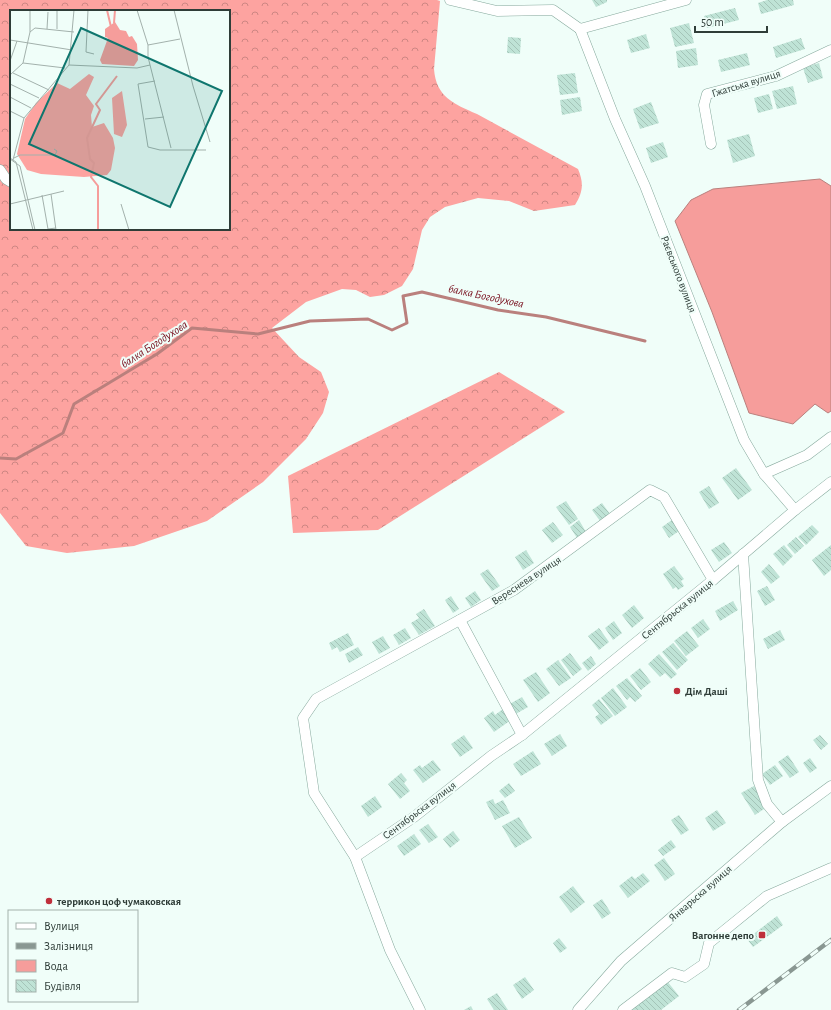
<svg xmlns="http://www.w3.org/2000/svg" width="831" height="1010" viewBox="0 0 831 1010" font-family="'Alegreya Sans',sans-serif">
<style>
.forest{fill:url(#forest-crowns);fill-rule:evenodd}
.water{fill:#f69d9b;stroke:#ba807d}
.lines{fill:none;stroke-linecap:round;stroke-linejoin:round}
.stream{stroke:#ba807d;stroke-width:3}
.building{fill:url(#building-back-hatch)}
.minor-casing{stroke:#86a99d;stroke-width:11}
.minor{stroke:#fff;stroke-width:10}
.rail-casing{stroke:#899792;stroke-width:4.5}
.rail{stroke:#f0fef9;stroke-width:3;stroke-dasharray:9;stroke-linecap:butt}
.poi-dot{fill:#bf2f3b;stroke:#f0fef9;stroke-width:1.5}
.labels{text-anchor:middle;stroke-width:4;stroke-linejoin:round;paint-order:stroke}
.street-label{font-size:11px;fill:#2f3d38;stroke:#f0fef9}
.poi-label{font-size:11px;font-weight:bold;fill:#2f3d38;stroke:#f0fef9;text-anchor:start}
.water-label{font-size:12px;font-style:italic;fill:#770d1c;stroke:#f0fef9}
.inset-river{fill:none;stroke:#f69d9b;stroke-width:2}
.inset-road{fill:none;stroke:#a3b1ac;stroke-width:1}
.view{fill:#0f766e;fill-opacity:0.15;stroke:#0f766e;stroke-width:2}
.inset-edge{fill:none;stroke:#2f3d38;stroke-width:2}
</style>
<defs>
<pattern id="forest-crowns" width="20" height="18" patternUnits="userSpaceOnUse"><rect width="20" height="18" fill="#fda3a0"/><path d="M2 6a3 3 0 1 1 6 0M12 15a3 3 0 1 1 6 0" fill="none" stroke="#cd8683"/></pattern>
<pattern id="building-back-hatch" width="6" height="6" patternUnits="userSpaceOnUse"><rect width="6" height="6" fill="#bfe3d6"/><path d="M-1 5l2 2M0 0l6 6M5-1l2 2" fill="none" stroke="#a4c4b8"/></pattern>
</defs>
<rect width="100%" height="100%" fill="#f0fef9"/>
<g class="forest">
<path d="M0 0H437L440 1 434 69C436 97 454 104 477 114L578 169C584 183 583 192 575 205L534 211 509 201 478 198 445 207 430 217 422 230 413 269 402 286 384 295 370 297 356 290 342 289 306 302 272 328 299 357 321 372 329 392 323 413 306 439 263 482 207 521 134 546 67 553 26 546 0 513ZM11 11H229V229H11Z"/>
<path d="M499 372 565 412 378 530 293 533 288 476Z"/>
</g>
<path class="water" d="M820 179 831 186V411L828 413 815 404 793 424 749 413 712 312 675 221 691 200 713 189Z"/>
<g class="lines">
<path class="stream" d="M0 458 16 459 63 433 74 404 157 354 192 328 258 334 310 321 368 319 392 330 407 323 403 296 422 292 498 310 546 317 645 341"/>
</g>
<g class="building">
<path d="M592 0H607V2L596 7Z"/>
<path d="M767 0H793L794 5 761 14 758 3Z"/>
<path d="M735 8 739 20 707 28 704 16Z"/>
<path d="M689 23 694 43 675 47 670 28Z"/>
<path d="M646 34 650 48 631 53 627 40Z"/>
<path d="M508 37 521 38 520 54 507 53Z"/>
<path d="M801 38 805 49 776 58 773 47Z"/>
<path d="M696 48 698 65 678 68 676 51Z"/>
<path d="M747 53 750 65 721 72 718 60Z"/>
<path d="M819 63 823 78 808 83 803 68Z"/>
<path d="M575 73 578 93 560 95 557 75Z"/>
<path d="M793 86 797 104 777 109 772 91Z"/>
<path d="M769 94 773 109 758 113 754 98Z"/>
<path d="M580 97 582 111 562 115 560 100Z"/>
<path d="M651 102 659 123 640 129 633 109Z"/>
<path d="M749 134 755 156 733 163 727 140Z"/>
<path d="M663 142 668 157 651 163 646 148Z"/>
<path d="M736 468 752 490 738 500 722 478Z"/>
<path d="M709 486 719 503 709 509 699 492Z"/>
<path d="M566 501 578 519 569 525 556 507Z"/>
<path d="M602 503 610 514 600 521 592 510Z"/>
<path d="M579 520 586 532 577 538 570 527Z"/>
<path d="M672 520 679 531 669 538 662 527Z"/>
<path d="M553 522 563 535 552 543 542 530Z"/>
<path d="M812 525 819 532 806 545 798 537Z"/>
<path d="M796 537 804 546 795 554 787 545Z"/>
<path d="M724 542 732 553 719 562 711 550Z"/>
<path d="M784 545 793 556 783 566 773 554Z"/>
<path d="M831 545V570L824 576 812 560Z"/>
<path d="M526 550 534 563 523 570 515 557Z"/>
<path d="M769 564 780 577 771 584 761 572Z"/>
<path d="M674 566 684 579 681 581 684 586 678 590 676 587 673 589 663 574Z"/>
<path d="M488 569 500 586 492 591 480 574Z"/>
<path d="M767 586 775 600 765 606 757 591Z"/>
<path d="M475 591 481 600 471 607 465 598Z"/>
<path d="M451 596 459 609 453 613 445 600Z"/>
<path d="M733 601 738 610 720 621 715 611Z"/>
<path d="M634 605 644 618 632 628 622 615Z"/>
<path d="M424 609 435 626 419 635 411 623 419 618 416 614Z"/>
<path d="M703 619 710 629 698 638 691 628Z"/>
<path d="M614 621 622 633 613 640 605 628Z"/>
<path d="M405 628 411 638 399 645 393 635Z"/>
<path d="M599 628 609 642 599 650 588 636Z"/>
<path d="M780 630 785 640 768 649 763 639Z"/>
<path d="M687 631 699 646 686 656 674 641Z"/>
<path d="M348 633 354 645 340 652 337 647 332 650 329 643Z"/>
<path d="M383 636 390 648 379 654 372 642Z"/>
<path d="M673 643 688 660 677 670 662 652Z"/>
<path d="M358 647 363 655 349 663 345 654Z"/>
<path d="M570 653 582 669 573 676 561 660Z"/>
<path d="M659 654 677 674 671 679 665 673 660 677 648 664Z"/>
<path d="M591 656 596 664 588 671 582 663Z"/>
<path d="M558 660 571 678 559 686 546 669Z"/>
<path d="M640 668 651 682 641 690 630 676Z"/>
<path d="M536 672 550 693 538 702 523 680Z"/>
<path d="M627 678 642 696 635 702 630 697 627 700 616 686Z"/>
<path d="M613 688 627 707 615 716 601 698Z"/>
<path d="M522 697 528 707 514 715 508 705Z"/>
<path d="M599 699 613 716 601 725 595 717 599 714 592 705Z"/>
<path d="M503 709 511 720 494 732 484 718 493 711 495 715Z"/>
<path d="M560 734 567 746 552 756 544 744Z"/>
<path d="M464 735 473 748 460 757 451 744Z"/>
<path d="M820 735 828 744 821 750 813 740Z"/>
<path d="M533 751 541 764 521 776 513 764Z"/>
<path d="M788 755 799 772 790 778 778 762Z"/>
<path d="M810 758 817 768 810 773 803 763Z"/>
<path d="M433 760 441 770 423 783 413 770 420 765 422 768Z"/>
<path d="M775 765 783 776 770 785 762 774Z"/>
<path d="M401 773 407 780 404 783 410 791 400 799 388 784Z"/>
<path d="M509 783 515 791 505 798 499 791Z"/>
<path d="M754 786 767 807 755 815 741 793Z"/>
<path d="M375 796 382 807 368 817 361 806Z"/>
<path d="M493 799 495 804 503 800 510 813 495 820 486 802Z"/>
<path d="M717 810 726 823 713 831 705 818Z"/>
<path d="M679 815 689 830 681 835 671 820Z"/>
<path d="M519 817 532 838 515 848 502 826Z"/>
<path d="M428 824 438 837 429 843 419 830Z"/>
<path d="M453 831 460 840 450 848 443 839Z"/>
<path d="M414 834 421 844 404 856 397 846Z"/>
<path d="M671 840 676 847 663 856 658 850Z"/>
<path d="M664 858 675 874 665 881 654 865Z"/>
<path d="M643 873 650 881 628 898 619 886 632 876 635 879Z"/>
<path d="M573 886 585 902 571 913 559 897Z"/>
<path d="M602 899 611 913 602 919 593 905Z"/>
<path d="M777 916 783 925 753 947 747 939Z"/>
<path d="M559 938 567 948 560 953 553 943Z"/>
<path d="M525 977 534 990 522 999 513 985Z"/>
<path d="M667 981 679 996 661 1010H629Z"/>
<path d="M497 993 508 1010H494L487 999Z"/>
<path d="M471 1006 473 1010H464Z"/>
</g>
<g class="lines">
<g class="minor-casing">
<g id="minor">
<path d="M450 0 497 11 553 10 580 29"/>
<path d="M580 29 615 119 645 186 744 440 764 474 795 510"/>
<path d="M580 29 686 0"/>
<path d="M711 144 704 105 707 94 776 76 831 50"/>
<path d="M0 170 6 179 11 182"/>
<path d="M764 474 807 455 831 437"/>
<path d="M743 554 758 780 767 804 782 822"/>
<path d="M460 620 522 735"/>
<path d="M355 857 414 817 491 756 522 735 713 580 795 510 831 482"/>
<path d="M420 1010 390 950 355 857 314 793 303 718 316 699 514 590 650 490 664 497 713 580"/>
<path d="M578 1010 621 961 782 822 831 786"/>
<path d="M623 1010 672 973 685 977 704 964 709 943 767 896 831 868"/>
</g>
</g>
<use href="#minor" class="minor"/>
<g class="rail-casing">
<path id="rail" d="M739 1010 831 940"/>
</g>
<use href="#rail" class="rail"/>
</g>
<g class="poi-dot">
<circle cx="677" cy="691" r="4"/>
<circle cx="49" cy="901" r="4"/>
<rect x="758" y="931" width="8" height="8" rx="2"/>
</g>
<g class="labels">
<g class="street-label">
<text transform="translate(746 83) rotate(-17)" y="4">Гжатська вулиця</text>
<text transform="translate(679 274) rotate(69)" y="4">Раєвського вулиця</text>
<text transform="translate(526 580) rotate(-33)" y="4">Вереснева вулиця</text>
<text transform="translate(677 609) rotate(-39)" y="4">Сентябрьска вулиця</text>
<text transform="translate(419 810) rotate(-37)" y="4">Сентябрьска вулиця</text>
<text transform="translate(700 893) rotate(-41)" y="4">Январьска вулиця</text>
</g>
<g class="poi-label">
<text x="685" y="695">Дім Даші</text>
<text x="57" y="905">террикон цоф чумаковская</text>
<text x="754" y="939" text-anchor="end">Вагонне депо</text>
</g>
<g class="water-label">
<text transform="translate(486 296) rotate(12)" y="4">балка Богодухова</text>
<text transform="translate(154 344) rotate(-33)" y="4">балка Богодухова</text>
</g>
</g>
<g transform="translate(10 10)">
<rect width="220" height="220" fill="#f0fef9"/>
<path d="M79 64 84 67 76 85 84 96 81 105 82 117 94 113 103 128 105 138 101 160 97 165 74 167 31 164 17 160 7 144 15 109 26 93 47 73 60 79ZM112 81 117 115 112 127 104 124 102 88Z" fill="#fda3a0"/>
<path d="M105 12 110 20 116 21 119 27 122 26 127 34 128 50 124 56 92 54 90 50 98 28 95 27V19Z" fill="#f69d9b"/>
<path class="inset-river" d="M97 0 101 17M104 13 105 0M88 220V176L81 167 84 153 80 149 77 128 90 100 86 94 107 66"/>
<path class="inset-road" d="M24 0H44M78 0 76 42 84 44M127 0 138 35V47L161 138M164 0 183 76 200 132M37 19 38 2M47 19V0M20 22 25 18 64 22M0 30 62 40M138 35 170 29M0 51 7 31M13 53 55 58M59 55 127 58 140 55M59 55 64 0M3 63 39 80M0 65 13 53 20 22V0M145 71 128 74 138 137 150 140H196M0 74 29 88M0 87 21 98M0 101 14 108M135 109 154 107M0 148 6 152 23 220M4 148 10 145H45L47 141 44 139M0 149 10 156 25 220M3 150 14 108 59 55M41 184 46 220M32 185 38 219 46 218M0 194 54 181M111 194 119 220"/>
<path class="view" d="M71 18 212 81 160 197 19 134Z"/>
<rect width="220" height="220" class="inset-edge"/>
</g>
<rect x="8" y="910" width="130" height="92" fill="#f0fef9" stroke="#a3b1ac"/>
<rect x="16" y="923" width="20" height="6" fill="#ffffff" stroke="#a3b1ac"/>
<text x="44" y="930" font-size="12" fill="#2f3d38">Вулиця</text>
<rect x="16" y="943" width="20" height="6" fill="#899792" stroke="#a3b1ac"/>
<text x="44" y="950" font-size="12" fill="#2f3d38">Залізниця</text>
<rect x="16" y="960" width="20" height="12" fill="#f69d9b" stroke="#a3b1ac"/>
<text x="44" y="970" font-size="12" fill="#2f3d38">Вода</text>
<rect x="16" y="980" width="20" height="12" fill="url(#building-back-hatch)" stroke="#a3b1ac"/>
<text x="44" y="990" font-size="12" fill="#2f3d38">Будівля</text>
<path d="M695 26v6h72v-6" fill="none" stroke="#2f3d38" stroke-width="2"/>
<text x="701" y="26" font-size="12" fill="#2f3d38" stroke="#f0fef9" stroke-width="3" paint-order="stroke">50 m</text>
</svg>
